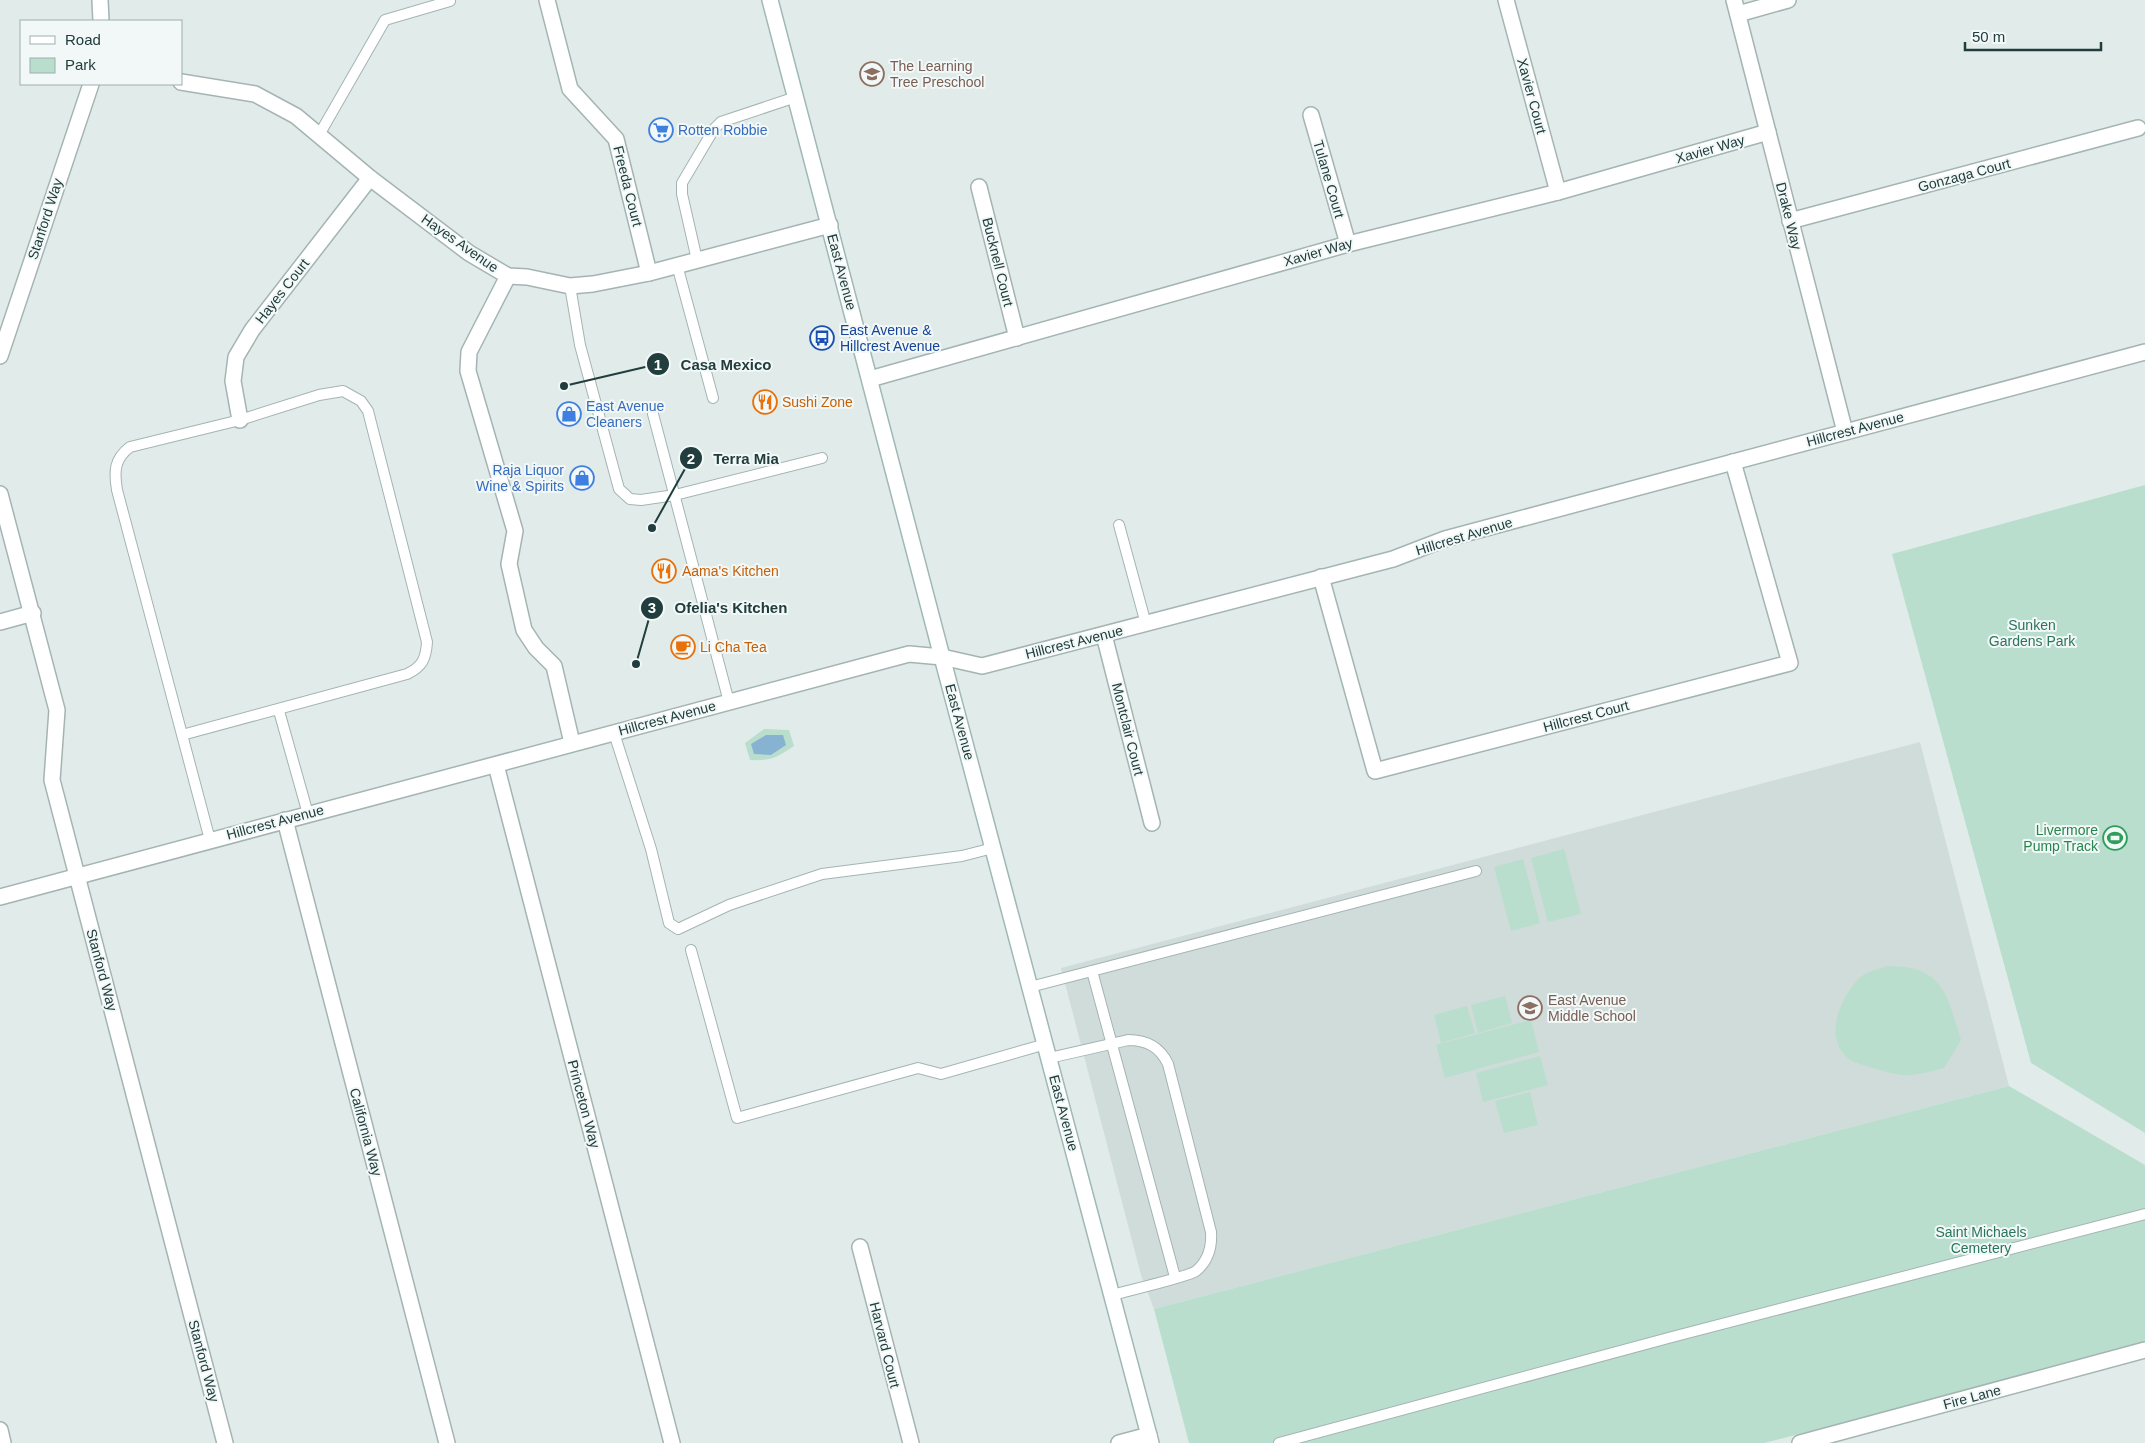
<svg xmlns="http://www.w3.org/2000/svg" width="2145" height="1443" viewBox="0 0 2145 1443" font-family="Arial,sans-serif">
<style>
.built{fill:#cfdcda}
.green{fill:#b9decd}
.water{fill:#88b2d2}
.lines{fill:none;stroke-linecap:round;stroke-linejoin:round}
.lane-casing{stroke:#a4b4b3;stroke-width:12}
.street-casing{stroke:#a4b4b3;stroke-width:18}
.secondary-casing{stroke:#9fb8b6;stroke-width:18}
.lane{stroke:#fff;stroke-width:10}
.street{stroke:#fff;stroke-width:15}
.secondary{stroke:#fff;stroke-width:15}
.labels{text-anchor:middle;stroke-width:4;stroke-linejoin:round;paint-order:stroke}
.education-label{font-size:14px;fill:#785e54;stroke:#f2f8f7;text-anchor:start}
.street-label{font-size:14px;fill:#213d3d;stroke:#f2f8f7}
.shop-label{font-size:14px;fill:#366cbe;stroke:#f2f8f7;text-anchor:start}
.transit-label{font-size:14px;fill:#164399;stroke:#f2f8f7;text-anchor:start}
.food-label{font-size:14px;fill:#c56008;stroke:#f2f8f7;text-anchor:start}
.park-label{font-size:14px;fill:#2a755c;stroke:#f2f8f7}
.leisure-label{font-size:14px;fill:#27864d;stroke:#f2f8f7;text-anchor:end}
.leader{fill:none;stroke:#213d3d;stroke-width:2}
.callout-dot{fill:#213d3d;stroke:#f2f8f7;stroke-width:2}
.mark-label{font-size:15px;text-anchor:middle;font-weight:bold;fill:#fff}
.callout-label{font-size:15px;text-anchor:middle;font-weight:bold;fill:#213d3d;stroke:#f2f8f7;stroke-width:4;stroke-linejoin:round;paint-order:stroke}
</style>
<rect width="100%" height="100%" fill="#e1ecea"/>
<path class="built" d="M1920 742 2009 1086 1154 1309 1141 1275 1061 968Z"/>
<g class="green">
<path d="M2145 485V1133L2031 1063 1892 554Z"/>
<path d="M764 729 789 730 794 746C776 758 771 761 750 760L745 743Z"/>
<path d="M1564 849 1581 914 1548 922 1531 858Z"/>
<path d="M1523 859 1540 923 1511 931 1494 867Z"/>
<path d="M1887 966C1942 965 1947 994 1961 1040L1944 1068C1909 1077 1905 1078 1870 1067 1864 1065 1854 1063 1849 1059 1822 1038 1841 994 1862 976 1868 971 1879 969 1887 966Z"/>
<path d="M1505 996 1512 1023 1478 1033 1471 1005Z"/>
<path d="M1467 1006 1475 1033 1441 1043 1434 1015Z"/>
<path d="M1531 1020 1539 1052 1445 1078 1436 1045Z"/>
<path d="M1540 1056 1548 1085 1483 1102 1476 1073Z"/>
<path d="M2009 1086 2145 1165V1345L1764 1443H1189L1154 1309Z"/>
<path d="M1530 1092 1538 1125 1504 1133 1495 1101Z"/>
</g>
<path class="water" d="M766 735H783L786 745 771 755 754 754 751 744Z"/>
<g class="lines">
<g class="lane-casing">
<g id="lane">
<path d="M319 135 385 20 450 1"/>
<path d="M697 260 682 194V183L714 129 721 122 796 97"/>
<path d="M677 265 713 398"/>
<path d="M570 286 580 345 619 489 630 499 641 500 675 495 822 458"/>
<path d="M653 414 729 702"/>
<path d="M1119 525 1146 624"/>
<path d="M279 711 308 814"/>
<path d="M614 733 651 849 669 923 678 929 729 905 822 874 962 856 993 848"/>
<path d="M182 735 407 674C422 667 426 659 427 642L368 411 361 401 343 391 319 395 240 420 130 447C114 459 114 472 117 490L210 840"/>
<path d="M691 950 737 1118 918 1068 941 1074 1046 1044"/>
<path d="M1092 971 1175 1277"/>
<path d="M1030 987 1476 871"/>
<path d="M1049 1058 1128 1040C1147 1040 1160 1047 1168 1064L1211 1232C1212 1247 1208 1261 1196 1271 1188 1277 1126 1291 1112 1295"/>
<path d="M1279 1443 1672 1337 2145 1214"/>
</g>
</g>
<g class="street-casing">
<g id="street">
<path d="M100 0 101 21"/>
<path d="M547 0 570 89 616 139 649 273"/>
<path d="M1506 0 1558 192"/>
<path d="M1734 0 1845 432"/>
<path d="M1738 14 1788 0"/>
<path d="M181 82 255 94 296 116 370 178 469 253 508 276 527 277 570 286 593 284 649 273 830 225"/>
<path d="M1311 115 1348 244"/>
<path d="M979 187 1017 338"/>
<path d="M1790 221 2138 128"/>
<path d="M508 276 469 352 468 371 515 531 509 564 524 630 536 648 554 666 572 743"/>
<path d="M0 356 91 84"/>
<path d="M870 379 1348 244 1558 192 1768 132"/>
<path d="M240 420 233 381 236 357 252 330 370 178"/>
<path d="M0 494 57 710 52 780 225 1443"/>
<path d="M1321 577 1375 771 1790 663 1733 462"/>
<path d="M0 622 33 613"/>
<path d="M1104 635 1152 823"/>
<path d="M496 765 672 1443"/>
<path d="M285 820 447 1443"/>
<path d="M0 897 909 654 942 657 982 666 1393 559 1445 539 2145 352"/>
<path d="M860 1247 911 1443"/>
<path d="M0 1430 3 1443"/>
<path d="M1119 1443 1149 1435"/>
<path d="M1800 1443 2145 1350"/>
</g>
</g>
<g class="secondary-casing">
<path id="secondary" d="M770 0 942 657 1151 1443"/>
</g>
<use href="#lane" class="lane"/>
<use href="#street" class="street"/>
<use href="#secondary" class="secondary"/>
</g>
<defs>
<g id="school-ring" transform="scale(1.25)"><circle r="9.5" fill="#f2f8f7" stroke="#8d6e63" stroke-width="1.5"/><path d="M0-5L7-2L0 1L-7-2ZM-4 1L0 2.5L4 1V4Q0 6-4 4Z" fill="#8d6e63"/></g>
<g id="supermarket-ring" transform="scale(1.25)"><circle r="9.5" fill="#f2f8f7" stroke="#3f7fe0" stroke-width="1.5"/><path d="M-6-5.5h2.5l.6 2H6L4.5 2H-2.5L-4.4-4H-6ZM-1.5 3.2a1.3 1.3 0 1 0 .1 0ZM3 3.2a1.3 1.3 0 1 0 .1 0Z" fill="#3f7fe0"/></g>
<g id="bus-ring" transform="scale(1.25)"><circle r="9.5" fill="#f2f8f7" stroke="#1a4fb4" stroke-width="1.5"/><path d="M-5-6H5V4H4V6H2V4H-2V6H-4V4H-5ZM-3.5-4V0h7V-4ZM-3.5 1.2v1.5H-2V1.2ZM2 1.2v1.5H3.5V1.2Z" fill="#1a4fb4"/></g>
<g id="restaurant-ring" transform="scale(1.25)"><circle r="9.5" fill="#f2f8f7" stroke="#e8710a" stroke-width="1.5"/><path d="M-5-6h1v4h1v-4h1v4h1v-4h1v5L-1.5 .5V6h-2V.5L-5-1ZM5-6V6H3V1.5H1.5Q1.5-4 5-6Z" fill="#e8710a"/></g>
<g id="shop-ring" transform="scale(1.25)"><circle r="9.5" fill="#f2f8f7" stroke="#3f7fe0" stroke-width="1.5"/><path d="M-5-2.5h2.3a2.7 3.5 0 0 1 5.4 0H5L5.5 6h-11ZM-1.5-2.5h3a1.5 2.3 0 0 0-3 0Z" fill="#3f7fe0"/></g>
<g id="cafe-ring" transform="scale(1.25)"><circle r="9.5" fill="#f2f8f7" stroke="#e8710a" stroke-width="1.5"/><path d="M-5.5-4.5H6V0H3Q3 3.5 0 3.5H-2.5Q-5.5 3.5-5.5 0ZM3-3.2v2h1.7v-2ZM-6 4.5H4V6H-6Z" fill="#e8710a"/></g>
<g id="stadium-ring" transform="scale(1.25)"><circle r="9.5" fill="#f2f8f7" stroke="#2e9e5b" stroke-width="1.5"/><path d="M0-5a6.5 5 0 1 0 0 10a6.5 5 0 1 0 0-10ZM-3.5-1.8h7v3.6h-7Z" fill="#2e9e5b"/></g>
</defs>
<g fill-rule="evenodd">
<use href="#school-ring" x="872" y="74"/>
<use href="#supermarket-ring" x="661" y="130"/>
<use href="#bus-ring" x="822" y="338"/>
<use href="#restaurant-ring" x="765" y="402"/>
<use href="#shop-ring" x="569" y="414"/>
<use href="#shop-ring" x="582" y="478"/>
<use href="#restaurant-ring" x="664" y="571"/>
<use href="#cafe-ring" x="683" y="647"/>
<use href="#stadium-ring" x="2115" y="838"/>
<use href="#school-ring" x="1530" y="1008"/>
</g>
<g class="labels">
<g class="education-label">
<text x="890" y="71">The Learning<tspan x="890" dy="16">Tree Preschool</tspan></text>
<text x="1548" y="1005">East Avenue<tspan x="1548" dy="16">Middle School</tspan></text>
</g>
<g class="street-label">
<text transform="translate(1532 96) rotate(75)" y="5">Xavier Court</text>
<text transform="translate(1710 149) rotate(-16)" y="5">Xavier Way</text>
<text transform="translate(1964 175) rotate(-15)" y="5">Gonzaga Court</text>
<text transform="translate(1329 179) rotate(74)" y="5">Tulane Court</text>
<text transform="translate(628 186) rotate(76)" y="5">Freeda Court</text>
<text transform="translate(1789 216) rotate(76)" y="5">Drake Way</text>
<text transform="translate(45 219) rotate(-72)" y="5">Stanford Way</text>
<text transform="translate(460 243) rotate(35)" y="5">Hayes Avenue</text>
<text transform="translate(1318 252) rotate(-16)" y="5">Xavier Way</text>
<text transform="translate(998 262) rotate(76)" y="5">Bucknell Court</text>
<text transform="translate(842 272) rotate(75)" y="5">East Avenue</text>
<text transform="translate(282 291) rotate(-52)" y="5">Hayes Court</text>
<text transform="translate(1855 429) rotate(-15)" y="5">Hillcrest Avenue</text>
<text transform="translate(1464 536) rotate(-17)" y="5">Hillcrest Avenue</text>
<text transform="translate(1074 642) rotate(-14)" y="5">Hillcrest Avenue</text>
<text transform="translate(1586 716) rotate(-15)" y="5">Hillcrest Court</text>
<text transform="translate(667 718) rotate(-15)" y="5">Hillcrest Avenue</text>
<text transform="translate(960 722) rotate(75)" y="5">East Avenue</text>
<text transform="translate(1128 729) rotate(76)" y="5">Montclair Court</text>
<text transform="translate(275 822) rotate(-15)" y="5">Hillcrest Avenue</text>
<text transform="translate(102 970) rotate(75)" y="5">Stanford Way</text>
<text transform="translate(584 1104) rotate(75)" y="5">Princeton Way</text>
<text transform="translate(1064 1113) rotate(75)" y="5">East Avenue</text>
<text transform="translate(366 1132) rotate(75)" y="5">California Way</text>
<text transform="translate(885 1345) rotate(76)" y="5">Harvard Court</text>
<text transform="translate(204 1361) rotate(75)" y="5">Stanford Way</text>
<text transform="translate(1972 1397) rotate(-15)" y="5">Fire Lane</text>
</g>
<g class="shop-label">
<text x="678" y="135">Rotten Robbie</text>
<text x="586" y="411">East Avenue<tspan x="586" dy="16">Cleaners</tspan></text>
<text x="564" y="475" text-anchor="end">Raja Liquor<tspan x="564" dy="16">Wine &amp; Spirits</tspan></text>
</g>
<g class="transit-label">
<text x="840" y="335">East Avenue &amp;<tspan x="840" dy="16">Hillcrest Avenue</tspan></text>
</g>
<g class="food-label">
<text x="782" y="407">Sushi Zone</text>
<text x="682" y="576">Aama's Kitchen</text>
<text x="700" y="652">Li Cha Tea</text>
</g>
<g class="park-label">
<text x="2032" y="630">Sunken<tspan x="2032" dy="16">Gardens Park</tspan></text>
<text x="1981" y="1237">Saint Michaels<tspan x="1981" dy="16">Cemetery</tspan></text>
</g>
<g class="leisure-label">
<text x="2098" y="835">Livermore<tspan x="2098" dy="16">Pump Track</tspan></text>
</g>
</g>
<path class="leader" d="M564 386L658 364M652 528L691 458M636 664L652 608"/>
<g class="callout-dot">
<circle cx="564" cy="386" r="5"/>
<circle cx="652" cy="528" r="5"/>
<circle cx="636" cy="664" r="5"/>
<circle cx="658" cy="364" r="12"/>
<circle cx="691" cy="458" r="12"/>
<circle cx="652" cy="608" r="12"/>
</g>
<g class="mark-label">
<text x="658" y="370">1</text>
<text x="691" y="464">2</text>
<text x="652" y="613">3</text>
</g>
<g class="callout-label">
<text x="726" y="370">Casa Mexico</text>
<text x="746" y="464">Terra Mia</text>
<text x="731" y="613">Ofelia's Kitchen</text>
</g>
<rect x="20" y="20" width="162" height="65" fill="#f2f8f7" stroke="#9eadad"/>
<rect x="30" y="36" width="25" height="8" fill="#ffffff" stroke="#9eadad"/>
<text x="65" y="45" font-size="15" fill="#213d3d">Road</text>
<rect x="30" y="58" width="25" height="15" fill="#b9decd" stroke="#9eadad"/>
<text x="65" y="70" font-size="15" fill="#213d3d">Park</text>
<path d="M1965 42v8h136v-8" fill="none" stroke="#213d3d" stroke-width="2.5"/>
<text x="1972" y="42" font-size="15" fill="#213d3d" stroke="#f2f8f7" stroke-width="4" paint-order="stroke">50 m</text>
</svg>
